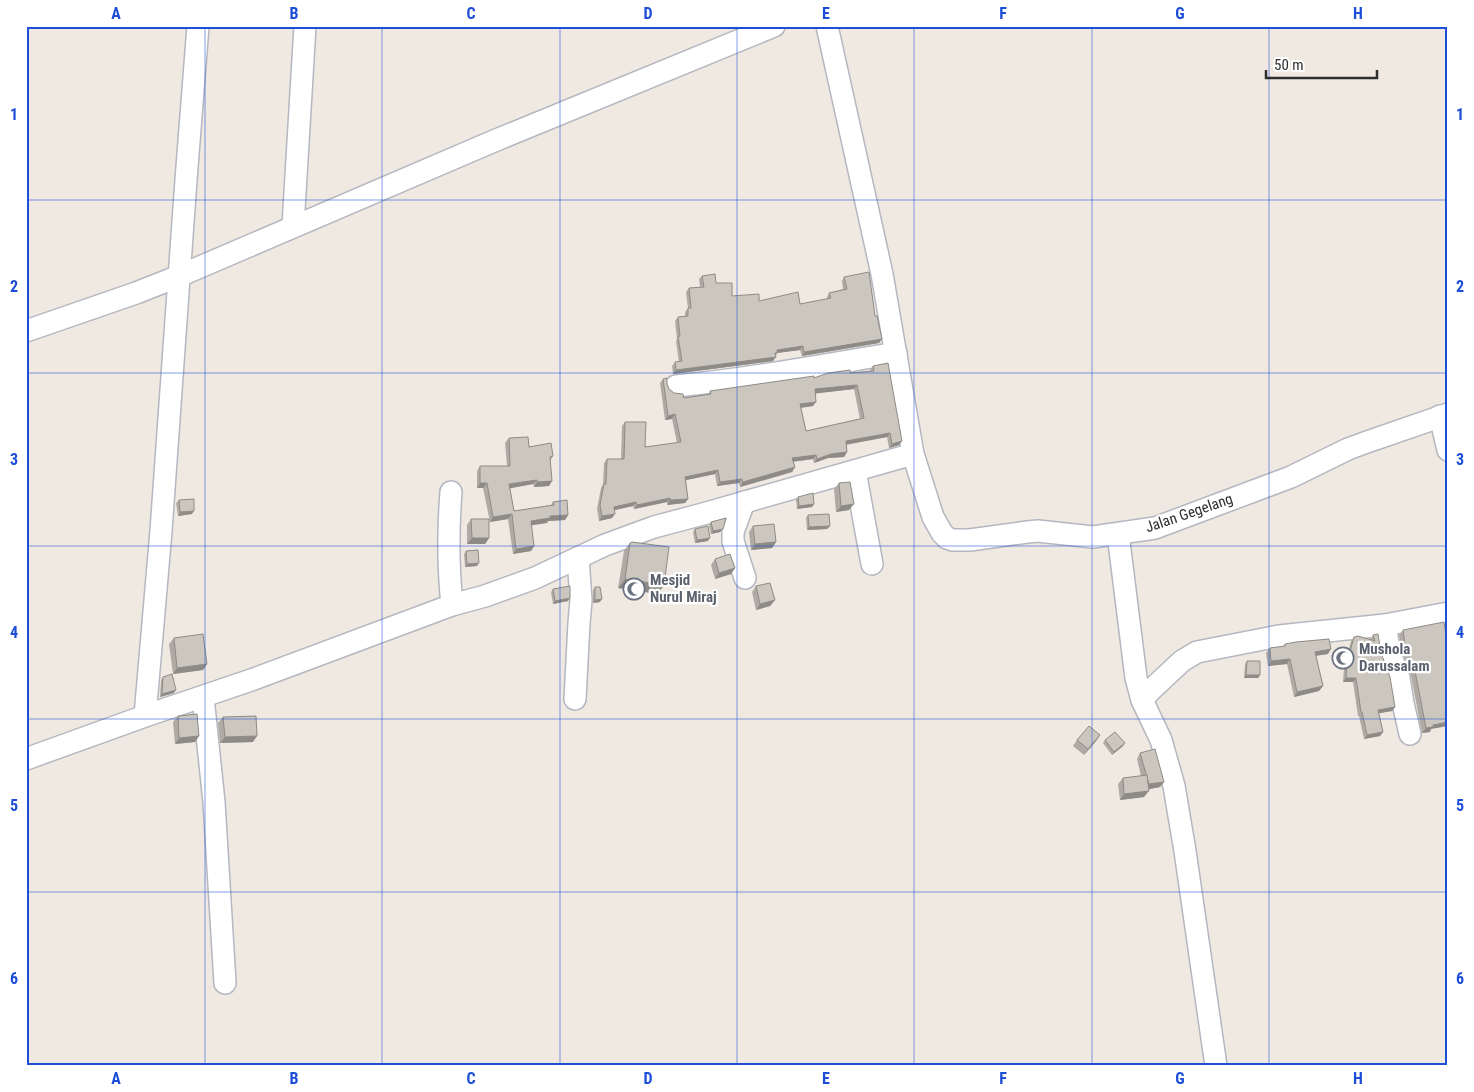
<svg xmlns="http://www.w3.org/2000/svg" width="1474" height="1092" viewBox="0 0 1474 1092" font-family="'Roboto Condensed',sans-serif">
<style>
.lines{fill:none;stroke-linecap:round;stroke-linejoin:round}
.minor-casing{stroke:#b4b7c1;stroke-width:24}
.minor{stroke:#fff;stroke-width:21}
.wall{fill:#afaba4;fill-rule:evenodd}
.shaded-wall{fill:#8e8b86}
.building{fill:#cbc7bf;stroke:#8e8b86;fill-rule:evenodd}
.grid{fill:none;stroke:#1d4ed8;stroke-width:1;stroke-opacity:0.55}
.labels{text-anchor:middle;stroke-width:4.5;stroke-linejoin:round;paint-order:stroke}
.street-label{font-size:15px;fill:#2e2e2e;stroke:#fff}
.worship-label{font-size:15px;font-weight:bold;fill:#5b616d;stroke:#fff;text-anchor:start}
.neatline{fill:none;stroke:#1d4ed8;stroke-width:2}
.grid-label{font-size:16px;text-anchor:middle;font-weight:bold;fill:#1d4ed8}
</style>
<rect width="100%" height="100%" fill="#efe9e1"/>
<g class="lines">
<g class="minor-casing">
<g id="minor">
<path d="M827 26 882 274 913 454 933 517 942 533 947 538 953 540H970L1027 532 1038 531 1093 537 1155 528 1291 477 1348 449 1367 442 1448 414"/>
<path d="M293 226 305 26"/>
<path d="M26 331 136 293 179 276 494 141 774 26"/>
<path d="M676 386C749 379 823 365 896 353"/>
<path d="M1440 416 1448 450"/>
<path d="M855 471 872 564"/>
<path d="M451 492C448 530 448 567 452 605"/>
<path d="M744 502 733 532V541L745 578"/>
<path d="M1118 534 1136 678 1142 700 1161 740 1174 786 1185 851 1216 1066"/>
<path d="M1385 625 1390 653 1399 678 1403 703 1410 734"/>
<path d="M203 697 214 802 225 983"/>
<path d="M575 699 579 623 581 600 578 558"/>
<path d="M1142 700 1152 689 1182 661 1197 652 1279 636 1385 625 1448 613"/>
<path d="M145 716 161 531 186 180 198 26"/>
<path d="M26 759 145 716 254 679 452 605 485 596 535 578 605 545 654 527 703 514 913 454"/>
</g>
</g>
<use href="#minor" class="minor"/>
</g>
<g class="wall">
<path d="M702 276 716 283 732 296 759 301 800 304 827 299V297L829 293 843 289 842 281 844 277 875 316 882 339 879 343 802 356 800 350 777 353 773 361 673 374 672 366 675 362H679L676 341 677 339 675 321 678 317 685 316V312L688 308 686 292 689 288 700 287 699 279Z"/>
<path d="M873 366 902 441 899 445 889 448 887 437 846 445 847 452 844 457 828 458 814 463 813 459 793 462 795 467 792 472 740 487 739 483 717 486 715 474 686 480 688 499 685 503 667 505V502L634 509 633 506 614 510 612 518 599 521 597 509 601 488 603 484 604 463 607 459H621L622 426 625 422 645 447 677 443 672 419 665 420 660 383 663 379 667 384 669 389 674 393 684 398 708 395 710 391 850 373 870 371V370ZM854 389 860 419 806 431 801 408 813 406 815 393Z"/>
<path d="M509 438 529 447 553 456 550 461 552 481 549 486 534 487 533 484 510 488 514 511 551 505 553 502 568 515 565 520 548 521 547 523 531 525 534 546 531 551 513 554 508 519 490 522 483 488H477V471L480 466H507L505 443Z"/>
<path d="M839 483 849 510 836 512 834 489Z"/>
<path d="M798 497 814 504 812 507 797 509 796 500Z"/>
<path d="M179 500 192 514 178 516 176 503Z"/>
<path d="M808 515 830 526 827 529 807 530 806 518Z"/>
<path d="M471 519 489 538 485 544H467V525Z"/>
<path d="M711 522 723 529 720 532 711 534 709 525Z"/>
<path d="M753 526 776 542 772 548 751 550 749 532Z"/>
<path d="M695 529 708 541 695 543 693 532Z"/>
<path d="M630 543 658 594 618 588 624 551Z"/>
<path d="M466 551 477 566 465 567 464 554Z"/>
<path d="M715 559 735 568 731 574 715 579 711 565Z"/>
<path d="M756 586 775 600 770 606 756 610 752 592Z"/>
<path d="M595 587 600 602 593 603V590Z"/>
<path d="M553 589 568 601 553 604 551 592Z"/>
<path d="M1403 630 1431 729 1430 732 1422 733 1411 676 1402 650 1399 635Z"/>
<path d="M1373 635 1381 653 1395 707 1392 711 1379 713 1383 732 1380 736 1364 739 1359 716H1358L1353 682H1343L1344 667 1351 641 1354 637 1370 640Z"/>
<path d="M174 638 207 664 203 670 173 674 169 644Z"/>
<path d="M1285 644 1328 654 1316 656 1323 686 1319 691 1294 697 1287 664 1268 666 1266 653 1270 648 1283 647Z"/>
<path d="M1247 661 1260 675 1258 678H1244L1245 664Z"/>
<path d="M163 677 174 693 160 697 161 680Z"/>
<path d="M178 716 199 736 195 742 175 744 173 722Z"/>
<path d="M223 717 253 742 220 743 218 723Z"/>
<path d="M1100 735 1096 741 1084 755 1073 746 1077 740Z"/>
<path d="M1105 740 1125 743 1123 746 1112 755 1103 743Z"/>
<path d="M1140 753 1164 782 1160 787 1148 789 1144 797 1120 800 1118 784 1123 778 1141 776 1137 759Z"/>
</g>
<g class="shaded-wall">
<path d="M882 339 879 343 802 356 804 352Z"/>
<path d="M803 346 800 350 777 353 775 357H773L777 350Z"/>
<path d="M776 357 773 361 673 374 676 370Z"/>
<path d="M857 385 854 389 812 394 815 389Z"/>
<path d="M816 402 813 406 797 408 800 404Z"/>
<path d="M675 414 672 419 665 420 668 416Z"/>
<path d="M890 433 887 437 843 445 846 441Z"/>
<path d="M902 441 899 445 889 448 892 444Z"/>
<path d="M847 452 844 457 828 458 814 463 817 459 831 454Z"/>
<path d="M816 455 813 459 789 462 792 458Z"/>
<path d="M795 467 792 472 740 487 743 482Z"/>
<path d="M718 470 715 474 682 481 685 477Z"/>
<path d="M742 479 739 483 717 486 720 482Z"/>
<path d="M537 480 533 484 506 489 509 484Z"/>
<path d="M552 481 549 486 534 487 537 482Z"/>
<path d="M480 483H487L483 488H477Z"/>
<path d="M670 498 667 502 634 509 637 505Z"/>
<path d="M688 499 685 503 667 505 670 500Z"/>
<path d="M636 502 633 506 611 511 614 507Z"/>
<path d="M814 504 812 507 797 509 799 506Z"/>
<path d="M854 504 849 510 836 512 841 506Z"/>
<path d="M194 511 192 514 178 516 180 512Z"/>
<path d="M512 514 508 519 490 522 493 517Z"/>
<path d="M615 514 612 518 599 521 602 516Z"/>
<path d="M568 515 565 520 548 521 547 523 527 526 531 521 550 516Z"/>
<path d="M830 526 827 529 807 530 809 527Z"/>
<path d="M723 529 720 532 711 534 713 531Z"/>
<path d="M472 538H489L485 544H467Z"/>
<path d="M710 538 708 541 695 543 697 540Z"/>
<path d="M776 542 772 548 751 550 755 544Z"/>
<path d="M534 546 531 551 513 554 516 549Z"/>
<path d="M479 563 477 566 465 567 467 564Z"/>
<path d="M735 568 731 574 715 579 719 573Z"/>
<path d="M625 579 664 585 658 594 618 588Z"/>
<path d="M570 598 568 601 553 604 555 601Z"/>
<path d="M602 599 600 602 593 603 595 600Z"/>
<path d="M775 600 770 606 756 610 760 604Z"/>
<path d="M1331 649 1328 654 1312 656 1315 652Z"/>
<path d="M1290 659 1287 664 1268 666 1271 661Z"/>
<path d="M207 664 203 670 173 674 177 668Z"/>
<path d="M1246 675H1260L1258 678H1244Z"/>
<path d="M1346 678H1356L1353 682H1343Z"/>
<path d="M1323 686 1319 691 1294 697 1297 692Z"/>
<path d="M176 690 174 693 160 697 162 694Z"/>
<path d="M1395 707 1392 711 1375 714 1378 710Z"/>
<path d="M1448 722V726L1431 729 1430 732 1422 733 1426 728 1433 725Z"/>
<path d="M1383 732 1380 736 1364 739 1367 735Z"/>
<path d="M1100 735 1096 741 1084 755 1088 749Z"/>
<path d="M199 736 195 742 175 744 179 738Z"/>
<path d="M257 736 253 742 220 743 225 737Z"/>
<path d="M1125 743 1123 746 1112 755 1114 752Z"/>
<path d="M1164 782 1160 787 1145 790 1149 784Z"/>
<path d="M1149 791 1144 797 1120 800 1124 794Z"/>
</g>
<g class="building">
<path d="M869 272 875 316H877L882 339 804 352 803 346 777 350V353H775L776 357 676 370 675 362 682 361 678 337 680 336 678 317 688 316V308H691L689 288 704 287 702 276 715 274 716 283H732V296L759 294V301L798 292 800 304 831 298 829 293 847 289 844 277Z"/>
<path d="M888 363 902 441 892 444 890 433 846 441 847 452 831 454 817 459 816 455 792 458 795 467 743 482 742 479 720 482 718 470 685 477 688 499 670 500V498L637 505 636 502 614 507 615 514 602 516 600 505 604 484H606L607 459H624L625 422H646L645 447 681 442 675 414 668 416 663 379 667 378V384L669 389 674 393 683 394 684 398 711 394 710 391 814 376V378L828 373 850 370V373L874 371 873 366ZM857 385 864 418 806 431 800 404 816 402 815 389Z"/>
<path d="M528 437 529 447 551 443 553 456 550 457 552 481 537 482V480L509 484 514 511 554 505 553 502 567 500 568 515 550 516V518L531 521 534 546 516 549 512 514 493 517 487 483H480V466H510L509 438Z"/>
<path d="M850 482 854 504 841 506 839 483Z"/>
<path d="M813 493 814 504 799 506 798 497Z"/>
<path d="M194 499V511L180 512 179 500Z"/>
<path d="M829 514 830 526 809 527 808 515Z"/>
<path d="M726 518 723 529 713 531 711 522Z"/>
<path d="M471 519H489V538H472Z"/>
<path d="M774 524 776 542 755 544 753 526Z"/>
<path d="M708 526 710 538 697 540 695 529Z"/>
<path d="M632 542 669 547 664 585 625 579 630 543Z"/>
<path d="M478 550 479 563 467 564 466 551Z"/>
<path d="M730 554 735 568 719 573 715 559Z"/>
<path d="M770 583 775 600 760 604 756 586Z"/>
<path d="M570 586V598L555 601 553 589Z"/>
<path d="M595 587H600L602 599 595 600Z"/>
<path d="M1444 622 1446 635H1448V722L1433 725V727L1426 728 1415 671 1405 645 1403 630Z"/>
<path d="M203 634 207 664 177 668 174 638Z"/>
<path d="M1378 634 1381 653 1390 677 1395 707 1378 710 1383 732 1367 735 1362 712H1361L1356 678H1346L1347 662 1354 637 1358 636 1375 641 1373 635Z"/>
<path d="M1329 639 1331 649 1315 652 1323 686 1297 692 1290 659 1271 661 1270 648 1285 646V644L1296 642Z"/>
<path d="M1247 661H1260V675H1246Z"/>
<path d="M172 674 176 690 162 694 163 677Z"/>
<path d="M197 714 199 736 179 738 178 716Z"/>
<path d="M256 716 257 736 225 737 223 717Z"/>
<path d="M1089 726 1100 735 1088 749 1077 740Z"/>
<path d="M1115 732 1125 743 1114 752 1105 740Z"/>
<path d="M1155 749 1164 782 1149 784 1140 753Z"/>
<path d="M1147 775 1149 791 1124 794 1123 778Z"/>
</g>
<path class="grid" d="M205 26V1066M382 26V1066M560 26V1066M737 26V1066M914 26V1066M1092 26V1066M1269 26V1066M26 200H1448M26 373H1448M26 546H1448M26 719H1448M26 892H1448"/>
<defs>
<g id="mosque-ring" transform="scale(1.125)"><circle r="9.5" fill="#fff" stroke="#6b7280" stroke-width="1.5"/><path d="M3.5-4.9A6 6 0 1 0 3.5 4.9A5 5 0 1 1 3.5-4.9Z" fill="#6b7280"/></g>
</defs>
<g fill-rule="evenodd">
<use href="#mosque-ring" x="634" y="589"/>
<use href="#mosque-ring" x="1343" y="658"/>
</g>
<g class="labels">
<g class="street-label">
<text transform="translate(1189 513) rotate(-19)" y="5">Jalan Gegelang</text>
</g>
<g class="worship-label">
<text x="650" y="585">Mesjid<tspan x="650" dy="17">Nurul Miraj</tspan></text>
<text x="1359" y="654">Mushola<tspan x="1359" dy="17">Darussalam</tspan></text>
</g>
</g>
<rect width="1474" height="1092" fill="none" stroke="#ffffff" stroke-width="55"/>
<path d="M1266 70v8h111v-8" fill="none" stroke="#2e2e2e" stroke-width="2.5"/>
<text x="1274" y="70" font-size="15" fill="#2e2e2e" stroke="#ffffff" stroke-width="4" paint-order="stroke">50 m</text>
<rect x="28" y="28" width="1418" height="1036" class="neatline"/>
<g class="grid-label">
<text x="116" y="19">A</text>
<text x="294" y="19">B</text>
<text x="471" y="19">C</text>
<text x="648" y="19">D</text>
<text x="826" y="19">E</text>
<text x="1003" y="19">F</text>
<text x="1180" y="19">G</text>
<text x="1358" y="19">H</text>
<text x="14" y="120">1</text>
<text x="1460" y="120">1</text>
<text x="14" y="292">2</text>
<text x="1460" y="292">2</text>
<text x="14" y="465">3</text>
<text x="1460" y="465">3</text>
<text x="14" y="638">4</text>
<text x="1460" y="638">4</text>
<text x="14" y="811">5</text>
<text x="1460" y="811">5</text>
<text x="14" y="984">6</text>
<text x="1460" y="984">6</text>
<text x="116" y="1084">A</text>
<text x="294" y="1084">B</text>
<text x="471" y="1084">C</text>
<text x="648" y="1084">D</text>
<text x="826" y="1084">E</text>
<text x="1003" y="1084">F</text>
<text x="1180" y="1084">G</text>
<text x="1358" y="1084">H</text>
</g>
</svg>
